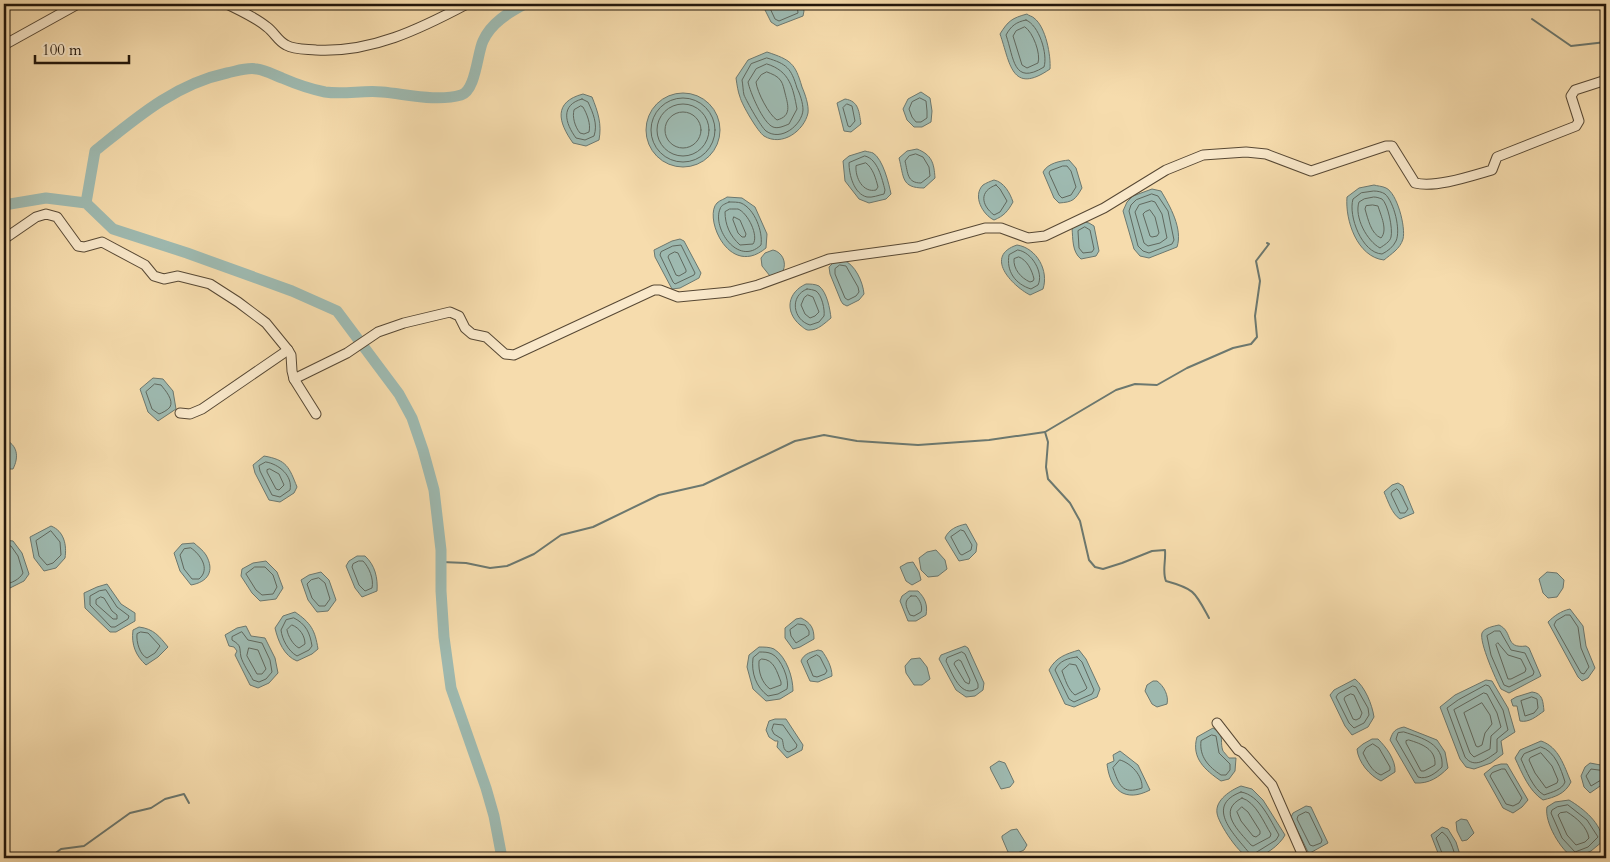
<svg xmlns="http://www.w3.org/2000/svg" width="1610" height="862" viewBox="0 0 1610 862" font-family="Cardo,serif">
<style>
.water{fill:#9ebab1;stroke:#6c786f}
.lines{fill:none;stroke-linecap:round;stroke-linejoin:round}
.shore{stroke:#60685e;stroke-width:1}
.stream{stroke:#6c786f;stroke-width:2}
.river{stroke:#9ebab1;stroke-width:11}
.minor-casing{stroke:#574834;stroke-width:11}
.minor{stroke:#f9e8ca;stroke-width:9}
</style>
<rect width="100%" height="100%" fill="#f6dcad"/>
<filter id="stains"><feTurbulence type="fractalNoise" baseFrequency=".004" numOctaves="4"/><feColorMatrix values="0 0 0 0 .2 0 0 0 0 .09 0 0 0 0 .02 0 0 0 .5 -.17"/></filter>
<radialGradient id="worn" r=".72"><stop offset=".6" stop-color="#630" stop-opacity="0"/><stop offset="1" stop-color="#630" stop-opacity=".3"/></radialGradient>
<g class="water">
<path d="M762 4H802L804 11 803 16 777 26 771 22Z"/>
<path d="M1027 14C1029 16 1032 16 1034 18 1046 27 1051 56 1050 69 1011 96 1010 62 1000 34 1008 21 1012 18 1027 14Z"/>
<path d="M767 52C791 60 795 63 802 87 805 94 809 105 808 113 804 131 782 147 764 136 758 132 742 105 740 97 738 92 737 85 736 78L748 60Z"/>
<path d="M921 92 930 98 932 111 931 122 922 127H914L907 120 903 109 908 99Z"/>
<circle cx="683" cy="130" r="37"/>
<path d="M583 94 592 97C598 112 602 124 599 140L586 146 573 143C558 122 553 102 583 94Z"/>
<path d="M845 99C859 101 859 112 861 124L851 132 844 131 837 103Z"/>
<path d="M917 149C932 155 934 163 935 178L924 188C901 188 904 177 899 158L907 151Z"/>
<path d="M865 151C868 152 871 152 873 153 883 159 889 184 891 194L886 199 869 203 859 199 845 181 843 161 849 156Z"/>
<path d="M1069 160 1076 168 1082 188C1075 200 1073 202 1059 203L1054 198 1043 172C1048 163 1060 161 1069 160Z"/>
<path d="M994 180C1004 182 1010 193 1013 202 1008 211 1004 216 994 220 983 215 972 196 983 185 986 183 991 181 994 180Z"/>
<path d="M1374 185C1377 186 1382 186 1386 188 1397 193 1406 227 1403 239 1400 249 1391 254 1384 260 1357 257 1345 220 1347 197L1359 188Z"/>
<path d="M1152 189 1161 191C1170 206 1183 229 1177 247L1149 258 1140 256 1134 249 1123 211 1127 202 1133 196Z"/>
<path d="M727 197 742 198 755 207 767 234 766 248C729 279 703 217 717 203 720 200 725 199 727 197Z"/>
<path d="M1084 222 1089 223 1094 226 1099 251 1096 256 1081 259C1072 252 1073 239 1072 228L1074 225Z"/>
<path d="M680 239 684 241 701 273 699 278 680 288 672 289 655 257 654 250 672 241Z"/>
<path d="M1017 245C1037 248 1049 271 1043 289L1030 295C1011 285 984 256 1017 245Z"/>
<path d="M773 250C782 252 787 262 783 271L770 276 762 266 761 258 765 253Z"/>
<path d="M843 260C855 264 863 282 864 294L859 300 847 306 843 304 841 301 830 274 829 267 834 262Z"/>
<path d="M806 284C810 284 815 284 819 286 827 292 830 309 831 318 825 323 818 330 810 330 806 331 803 327 800 325 784 311 788 292 806 284Z"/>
<path d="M153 378 163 379 173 391 176 409 158 421 148 412 140 389Z"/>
<path d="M4 439C18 445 19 457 13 469H4Z"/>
<path d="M264 456C287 460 289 467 297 487L294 493 280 502 269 500 255 473 253 465Z"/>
<path d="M1398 483 1403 486 1414 513 1400 519C1392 514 1388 501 1384 492L1392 485Z"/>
<path d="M966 524 977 544 976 552 969 559 959 561 945 538C949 529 957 526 966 524Z"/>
<path d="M51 526C64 531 67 545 65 558L56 568 44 571 34 558 30 537Z"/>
<path d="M4 540 13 541 22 553 29 574 24 581 6 590 4 585Z"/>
<path d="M194 543C197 546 203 550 206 555 215 571 208 582 191 585L180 571 174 553 182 544Z"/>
<path d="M936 550 945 560 947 569 938 576 928 577 921 570 919 558 927 552Z"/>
<path d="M357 556H365C375 565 378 578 377 591L362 597 355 588 346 566 349 561Z"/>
<path d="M266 561 277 572 283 588 276 599 260 601 252 593 241 576 242 569 253 563Z"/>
<path d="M913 562 919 572 921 580 912 585 906 581 900 567 907 563Z"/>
<path d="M321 572 329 580 336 600 328 611 317 612 308 600 301 580 309 575Z"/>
<path d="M1547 572 1557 573 1564 580 1563 588 1557 597 1548 598 1543 593 1539 579Z"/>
<path d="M107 584 121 604 135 613V621L116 632H110L85 608 84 593 97 587Z"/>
<path d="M909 591H918C925 598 928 605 926 615L916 621H908L900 601 902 596Z"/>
<path d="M1570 609 1583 626 1586 646 1595 668 1588 678 1582 681 1578 677 1548 622C1554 616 1561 611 1570 609Z"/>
<path d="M295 612C311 623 315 630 318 649L312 654 297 661C284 656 278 641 275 628L283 616Z"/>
<path d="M801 618C811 623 814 628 814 639L800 647 793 649 785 638V628L796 619Z"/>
<path d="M1499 625C1514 632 1504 649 1526 646L1529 648 1541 676 1509 693 1501 689C1496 680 1479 642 1482 633 1484 628 1494 626 1499 625Z"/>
<path d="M246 626 251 636 265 638 275 658 278 673 269 683 258 688 250 685 235 655 237 651 234 647 229 646 225 635 237 628Z"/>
<path d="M139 627C154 629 159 636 168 647L158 657 146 665C136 656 131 645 133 630Z"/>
<path d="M965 646 968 648 984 683 983 690 975 696 966 697 956 690 939 659 941 655Z"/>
<path d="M759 647C764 647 770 647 774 649 787 657 793 678 793 691L780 699 766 701 753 689 747 667 749 655Z"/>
<path d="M818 650 822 651C827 658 832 667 832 676L818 682 810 681 801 661C804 653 812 652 818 650Z"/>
<path d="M1079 650 1086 659 1100 689 1097 697 1074 707 1065 704 1049 670C1056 657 1066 654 1079 650Z"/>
<path d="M920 658 927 667 930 679 922 685H914L906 673 905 666 911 659Z"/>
<path d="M1355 679C1365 687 1372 704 1374 717L1368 727 1352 735 1345 726 1330 695 1334 690Z"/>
<path d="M1486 680 1492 681 1508 708 1515 732 1501 741 1503 754 1491 763 1474 769 1466 767 1460 759 1440 707 1455 695Z"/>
<path d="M1153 681H1157C1164 686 1169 696 1167 704L1157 707 1152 704 1145 691 1147 685Z"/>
<path d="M1532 692C1543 693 1543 702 1544 711 1537 716 1529 723 1520 721L1517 706H1513L1511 700 1516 697Z"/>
<path d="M775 719H786L803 745 802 750 787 758 777 747 778 741H775L769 737 766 730 769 721Z"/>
<path d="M1404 727 1437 740 1445 752 1448 768C1439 777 1429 784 1415 783L1390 740C1393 731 1395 729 1404 727Z"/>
<path d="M1213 728C1226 736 1219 740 1223 751 1223 751 1228 757 1229 758H1236L1235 771 1229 779 1221 781C1205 770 1191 758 1197 737Z"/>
<path d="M1372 739H1378C1386 747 1396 760 1395 772L1381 781C1370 776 1358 762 1357 749L1363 744Z"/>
<path d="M1541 741C1559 747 1564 766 1571 782 1565 794 1555 797 1543 800 1529 791 1522 773 1515 758L1520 750Z"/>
<path d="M1120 751 1138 765 1150 790C1125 803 1110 790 1107 764L1114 761 1113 755Z"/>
<path d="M999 761 1005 763 1014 782 1010 787 1001 789 991 770 990 767Z"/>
<path d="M1590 763 1606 766V784H1603L1590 793 1584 787 1581 776 1585 767Z"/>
<path d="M1501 764H1507L1528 800 1522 807 1513 813 1503 808 1484 774 1494 766Z"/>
<path d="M1241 786 1252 789 1263 800 1285 835C1280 845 1263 858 1251 858 1241 858 1218 823 1217 813 1215 800 1231 790 1241 786Z"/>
<path d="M1569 800C1584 809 1601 823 1603 841L1591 851 1574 858C1561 851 1544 822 1547 807L1555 802Z"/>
<path d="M1306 806 1311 807 1328 843 1310 853 1308 852 1291 817 1293 813Z"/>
<path d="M1461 819 1467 820 1474 833 1467 840 1462 841 1457 831 1456 822Z"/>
<path d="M1442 827 1448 829 1456 842 1461 858H1440L1431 835Z"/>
<path d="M1017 829 1027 845 1024 850 1013 855 1008 852 1002 838V836L1011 830Z"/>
</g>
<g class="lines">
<g class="shore">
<path d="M768 4 775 19 779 21 798 13 797 4"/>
<path d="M1026 20C1039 25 1048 54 1044 67 1013 86 1014 58 1006 35 1011 26 1016 22 1026 20Z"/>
<path d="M1025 27C1033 32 1041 54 1038 63L1027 68 1022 65 1013 36 1016 31Z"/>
<path d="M767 58C787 64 791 68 797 88 800 94 803 103 803 110 802 125 781 142 766 131 761 127 747 102 744 95 743 91 743 85 742 80L751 64Z"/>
<path d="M767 64C790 71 793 88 797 109L789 124C784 126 778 129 773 127 763 123 750 92 748 82L756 69Z"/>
<path d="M767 72C772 74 778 76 781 81 783 84 784 89 785 93 788 105 792 116 777 120 769 115 757 92 756 82L761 75Z"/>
<path d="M920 98 926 101 927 111V118L921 122H916L912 117 909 109 912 102Z"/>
<circle cx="683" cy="130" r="32"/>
<path d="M582 99 588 102C593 113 598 124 594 136L585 140 576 138C565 123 560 105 582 99Z"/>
<path d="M847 104 852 106 855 121 850 127 848 126 843 108Z"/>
<circle cx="683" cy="130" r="26"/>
<path d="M581 106 583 107C587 114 591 124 589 132L584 134 580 133C575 127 572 117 574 110Z"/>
<circle cx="683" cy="130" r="18"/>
<path d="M916 154 923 157 929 167 930 176 921 183C907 183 908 173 905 161L909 156Z"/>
<path d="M865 156C878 159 882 179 885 190L884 194C879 195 872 198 867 197 854 194 849 175 849 163Z"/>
<path d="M866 163C873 168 876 179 878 187L876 190C863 193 855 178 856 166Z"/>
<path d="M1063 166H1067L1071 171 1076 187 1071 195 1062 198 1059 195 1049 173 1050 171Z"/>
<path d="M996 185 1000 189 1007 201 1000 212 994 215C981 205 979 191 996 185Z"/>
<path d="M1374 191C1378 191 1382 192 1385 194 1394 202 1401 230 1396 241 1393 247 1388 251 1382 254 1362 253 1348 216 1353 199L1361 193Z"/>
<path d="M1152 194 1158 196 1168 211 1174 240 1172 244 1149 253 1143 251 1138 246 1129 211 1131 205 1136 200Z"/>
<path d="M1374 197C1377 197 1379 198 1382 199 1388 204 1393 229 1391 237 1390 242 1384 245 1380 248 1367 241 1354 217 1359 202L1364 199Z"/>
<path d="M1152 201 1155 202 1162 214 1167 238 1160 243 1148 246 1144 243 1135 212 1139 205Z"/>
<path d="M729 202C733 202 738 202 741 203 755 209 763 232 761 245 738 267 712 228 720 209 721 205 725 204 729 202Z"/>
<path d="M1373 205 1378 206C1381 216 1388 230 1381 238 1371 234 1368 219 1365 209L1366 206Z"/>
<path d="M730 209C731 209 737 209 738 209 748 213 759 236 753 244L740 245C730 236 725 225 725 212Z"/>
<path d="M1150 210 1155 217 1159 233 1157 236 1152 237 1150 236 1143 214 1145 212Z"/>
<path d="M734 217 740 220 746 234 745 237H742L738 233 733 220Z"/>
<path d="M1085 227 1090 230 1094 249 1092 252 1083 253 1079 248 1078 231Z"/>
<path d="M673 246 681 245 695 273 694 275 675 284 673 282 660 255 661 252Z"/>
<path d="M1018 250C1032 252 1044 273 1038 285L1031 289C1015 284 1006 271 1009 255Z"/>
<path d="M675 252 678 253 686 270V272L679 276 676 275 668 257 669 255Z"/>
<path d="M1019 257C1027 260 1032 270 1034 279L1033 281 1030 282C1021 278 1013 269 1014 259Z"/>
<path d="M840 265 846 266 858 287 859 292 856 296 848 300 845 298 835 274V269Z"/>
<path d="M807 289C809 289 814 290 816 291 822 295 825 310 824 316L819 322 810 325C793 320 789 296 807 289Z"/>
<path d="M808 295 813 297 819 312 815 316 810 318 805 314 801 305 804 298Z"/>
<path d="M155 384 161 385C165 390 174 400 170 407 168 410 162 413 159 414L152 409 146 392Z"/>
<path d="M266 462C279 464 293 476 290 490L280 497 272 495 260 471 259 466Z"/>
<path d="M270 469 279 474 284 485 279 490 276 489 267 472V470Z"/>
<path d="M1397 489 1399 491 1408 509 1405 513H1400L1391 494 1392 492Z"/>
<path d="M961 530 964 531 972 545 971 550 962 555 960 554 951 537Z"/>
<path d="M51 531 60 542 61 555 53 563 47 565 39 556 36 541Z"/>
<path d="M4 545 11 546 18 556 23 573C20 579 11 584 4 584"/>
<path d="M191 548C200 554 211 569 199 579H192L184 569 180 555 184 549Z"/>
<path d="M359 561H363C369 567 374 579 372 588L365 591 359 585 352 567 353 564Z"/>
<path d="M255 567H265L273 575 277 587 273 594 262 595 256 590 246 574Z"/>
<path d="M319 578 325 583 330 599 325 606H319L312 598 307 584 311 580Z"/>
<path d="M106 590 117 607 129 616 128 619 115 627H111L90 605V596L99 591Z"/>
<path d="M911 596H916C920 600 923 607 921 612L914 616 910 615C906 607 903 601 911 596Z"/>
<path d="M101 597 104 598 112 611 117 615V619H113L96 604V600Z"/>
<path d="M1566 615H1570L1578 627 1581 648 1589 667 1584 674 1581 673 1554 625 1556 621Z"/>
<path d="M294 618C306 624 310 633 312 646L309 650 297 656C288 651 282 639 281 630L286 620Z"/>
<path d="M798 624 805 625 809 631V635L796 643 791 636 790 630Z"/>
<path d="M292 625C300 628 305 636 305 644L299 648C293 645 288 636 287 630Z"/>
<path d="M1495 631H1500L1511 650 1525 653 1534 672 1533 675 1509 687 1504 685 1491 655 1487 636Z"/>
<path d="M141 632 148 633 160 646 155 653 147 658C140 655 136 642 137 634Z"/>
<path d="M242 632 248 640 262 643 270 660 272 672 266 679 259 682 253 680C250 674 243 664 241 657 239 647 242 646 232 640V637Z"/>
<path d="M1498 643 1508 655 1521 659 1526 669 1525 672 1511 679H1508L1496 645Z"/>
<path d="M249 648 258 650 266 669 262 674H257L247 656Z"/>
<path d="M760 652C764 652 768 652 772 654 781 658 790 680 787 689L778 694 768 696C756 687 751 673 753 658Z"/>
<path d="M962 652 965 654 978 684V688C961 700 952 673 946 661L947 658Z"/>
<path d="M817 655 820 657 827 671 825 674 817 677 813 676 807 661 809 659Z"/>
<path d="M1077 657 1082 662 1094 690 1092 694 1074 702 1069 699 1055 670C1059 661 1068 658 1077 657Z"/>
<path d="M762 659C774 659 777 672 781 682V685L770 689C762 683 758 672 759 661Z"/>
<path d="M959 660 961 661 970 680 969 684 965 682 954 664 955 662Z"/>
<path d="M1070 664 1076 665 1087 688 1085 690 1075 695C1068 690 1065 679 1062 671Z"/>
<path d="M1486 685 1489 686 1503 710 1508 730 1497 739V752C1486 760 1474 769 1465 757L1447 708 1458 700Z"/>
<path d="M1353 686 1356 687 1368 708 1369 715 1364 723 1354 728 1349 723 1336 697 1338 694Z"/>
<path d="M1484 693 1487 694 1497 713 1501 727 1491 736 1490 749 1474 757 1470 753 1454 710Z"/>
<path d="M1351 694 1354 695 1362 713 1360 718 1356 720 1353 719 1344 699 1345 697Z"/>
<path d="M1532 697 1537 699 1538 708 1534 713 1525 716 1521 701Z"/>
<path d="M1482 703 1490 715 1492 724 1485 733 1482 745 1478 747 1476 746 1464 713Z"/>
<path d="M774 724 783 725 797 745 796 748 789 752C782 751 784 743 782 739L774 734 772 730Z"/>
<path d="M1404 732C1423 738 1444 744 1442 767 1436 773 1427 780 1418 777L1396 739 1398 733Z"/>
<path d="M1212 735 1216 736 1219 753 1230 764V770L1226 775H1221C1209 767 1199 757 1201 741Z"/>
<path d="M1409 740C1422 744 1436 749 1435 765L1424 771H1421L1406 743V741Z"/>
<path d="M1373 744 1379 748 1390 767V770L1381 775C1372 772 1367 761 1363 753L1366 748Z"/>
<path d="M1541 747C1555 751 1561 769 1565 782 1562 790 1552 792 1544 795 1533 789 1526 770 1521 759L1524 754Z"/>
<path d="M1541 753 1552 766 1558 780 1557 783 1546 788 1535 773 1529 760 1530 758Z"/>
<path d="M1120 760C1131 763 1143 776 1142 788 1122 795 1119 785 1113 768Z"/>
<path d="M1502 769H1505L1522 798 1519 803 1513 806 1506 804 1490 776 1492 773Z"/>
<path d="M1606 771 1591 769 1586 776 1591 786 1601 780 1606 779"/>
<path d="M1241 792C1260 795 1270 820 1279 835L1276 840 1252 855 1250 854C1236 836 1203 806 1241 792Z"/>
<path d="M1242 798C1256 802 1264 823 1271 834L1270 837 1253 846 1251 845C1239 831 1216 811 1242 798Z"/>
<path d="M1568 805 1587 820 1598 837 1588 847 1575 852 1562 838 1551 813 1552 810 1557 807Z"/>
<path d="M1242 807 1248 812 1260 831V834L1256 837 1253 836 1241 821 1237 812Z"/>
<path d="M1306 812 1309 813 1322 840 1321 843 1313 846 1310 845 1297 819 1298 816Z"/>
<path d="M1567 812C1577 818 1587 827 1589 838L1585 842 1576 845 1567 835 1558 815 1560 813Z"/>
<path d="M1444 858 1436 838 1442 832C1450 837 1453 849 1456 858"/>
</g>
<g class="stream">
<path d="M1532 19 1571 46 1606 42"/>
<path d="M1045 432 1048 442 1046 467 1048 479 1070 503 1080 521 1089 560 1095 567 1103 569 1122 563 1152 551 1165 550C1166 561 1162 572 1166 581 1195 589 1195 592 1209 618"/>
<path d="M442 562 466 563 490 568 507 566 534 554 561 535 593 527 659 495 703 485 795 441 824 435 857 441 918 445 989 440 1045 432 1116 390 1135 384 1157 385 1187 368 1233 348 1251 344 1257 337 1255 316 1260 281 1256 261 1269 244 1267 243"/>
<path d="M49 858 61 849 84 846 130 813 151 808 165 799 184 794 189 803"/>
</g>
<g class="river">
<path d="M86 203 95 151C136 118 175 84 227 73 237 71 247 67 257 69 265 70 274 75 282 78 296 84 310 89 325 92 344 95 363 90 382 92 406 94 437 102 461 95 476 90 477 54 483 41 491 23 508 13 525 4"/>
<path d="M4 205 46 198 86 203 113 229 187 253 292 291 337 311 399 394 412 418 423 450 434 490 441 550V591L444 637 451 688 486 788 494 816 502 858"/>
</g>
<g class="minor-casing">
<g id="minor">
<path d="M227 4C241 11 255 17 267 27 274 32 278 41 286 45 295 50 306 49 316 50 371 53 420 29 467 4"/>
<path d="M4 45 78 4"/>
<path d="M4 239 36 217 46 214 57 217 78 246 84 247 102 242 145 265 154 276 164 279 178 276 210 284 238 302 266 323 288 350 291 355 292 371 294 379 316 414"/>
<path d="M294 379 347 353 378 332 404 323 450 312 459 316 465 328 472 334 486 337 505 354 514 355 654 290H660L678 297 730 292 758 285 829 259 917 247 985 228H1001L1028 238 1045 236 1104 208 1166 170 1203 155 1246 152 1266 154 1311 171 1386 146H1392L1415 183C1436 188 1471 176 1492 170L1497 157 1576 126 1579 121 1571 96 1575 90 1606 80"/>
<path d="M180 413 190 414 202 409 288 350"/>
<path d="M1217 723 1238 750 1242 752 1272 785 1304 858"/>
</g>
</g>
<use href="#minor" class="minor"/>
</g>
<rect width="1610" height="862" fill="none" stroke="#f6dcad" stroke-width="20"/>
<rect x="5" y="5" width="1600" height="852" fill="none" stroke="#22160b" stroke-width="2.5"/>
<rect x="10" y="10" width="1590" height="842" fill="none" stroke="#22160b"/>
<path d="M35 55v8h94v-8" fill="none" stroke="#22160b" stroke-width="2.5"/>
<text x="42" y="55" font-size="15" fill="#22160b" stroke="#f9e8ca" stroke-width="4" paint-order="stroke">100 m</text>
<rect width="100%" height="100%" filter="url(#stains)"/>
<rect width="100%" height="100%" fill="url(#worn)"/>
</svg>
